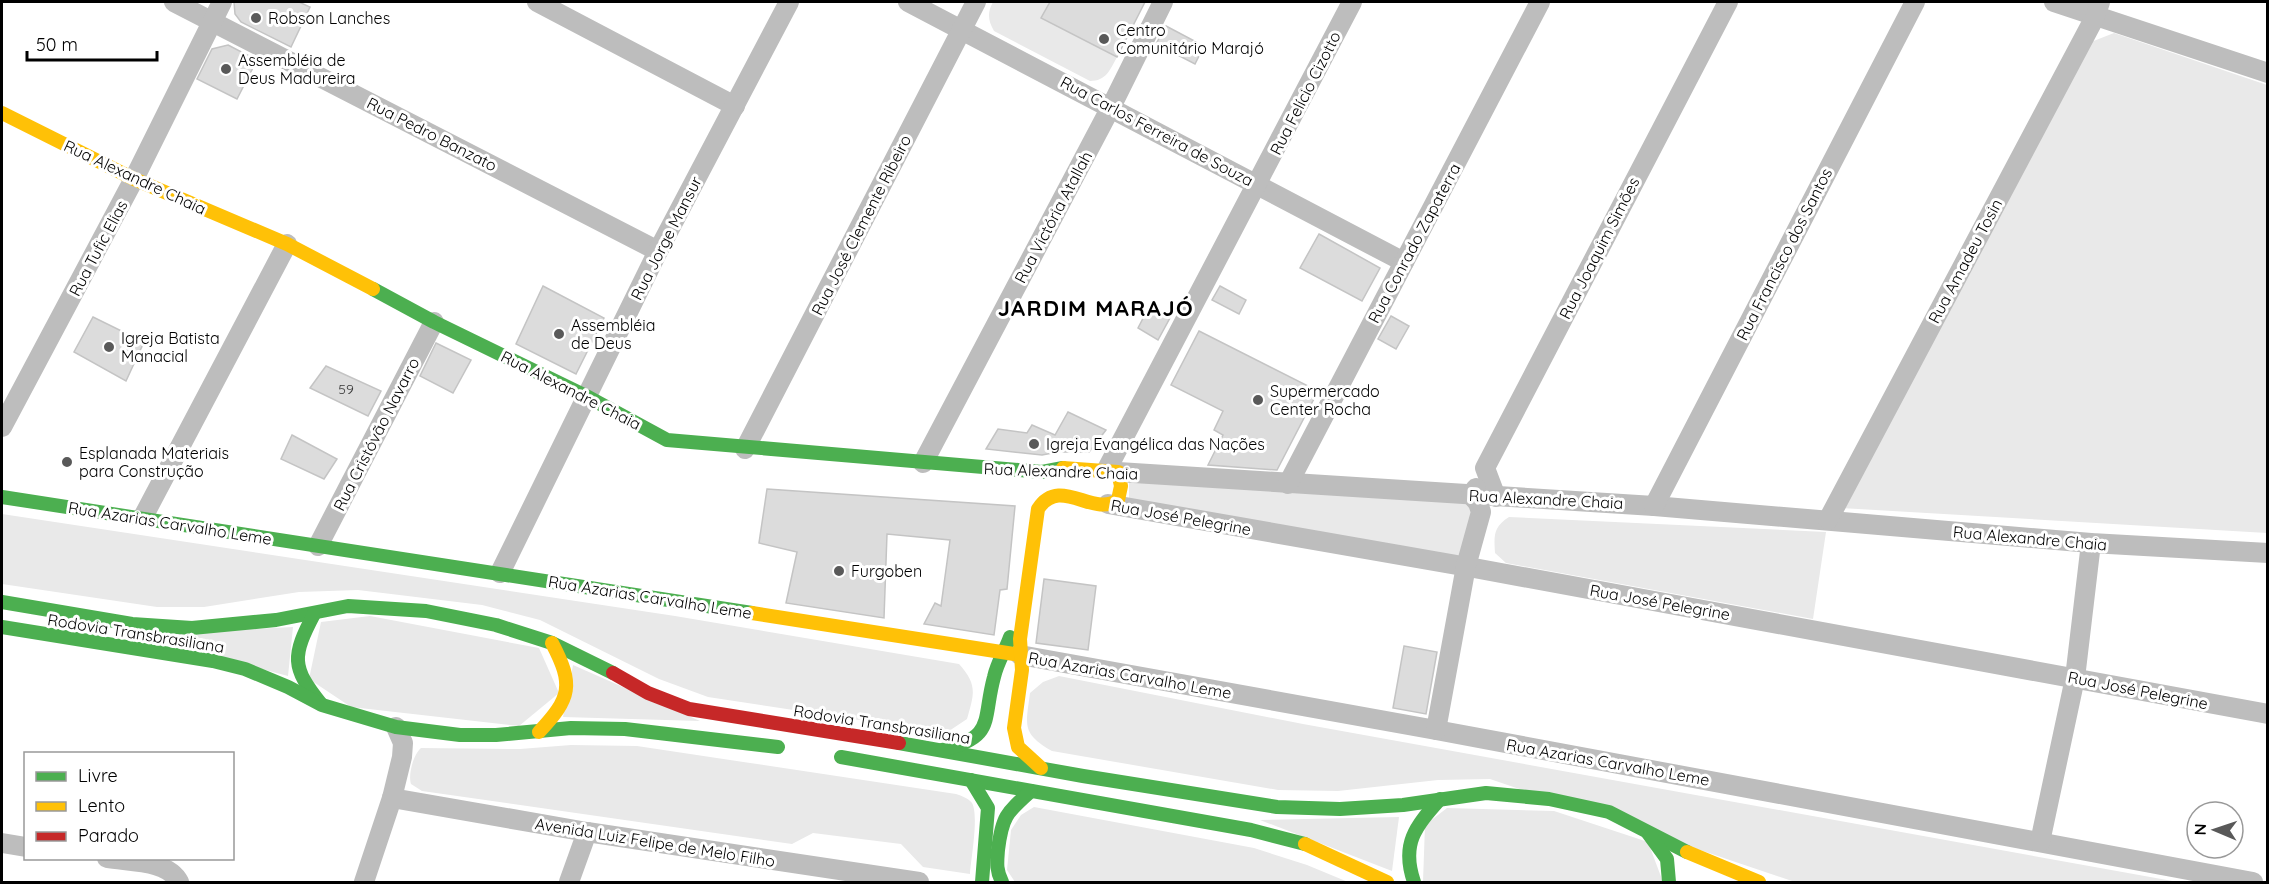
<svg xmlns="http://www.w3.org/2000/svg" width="2269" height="884" viewBox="0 0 2269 884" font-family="Quicksand,sans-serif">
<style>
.green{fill:#e9e9e9}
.building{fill:#dcdcdc;stroke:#c4c4c4;stroke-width:1.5}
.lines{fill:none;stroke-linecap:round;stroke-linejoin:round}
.street{stroke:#bdbdbd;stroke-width:20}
.fast{stroke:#4caf50;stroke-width:14}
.slow{stroke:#ffc107;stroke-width:14}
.jam{stroke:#c62828;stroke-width:14}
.poi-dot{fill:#595959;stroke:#fff;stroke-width:2}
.labels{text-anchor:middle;stroke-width:6;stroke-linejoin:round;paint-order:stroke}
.number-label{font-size:14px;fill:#373737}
.poi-label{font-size:16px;fill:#000;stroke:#fff;text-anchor:start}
.street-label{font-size:16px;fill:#000;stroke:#fff}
.district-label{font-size:22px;font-weight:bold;letter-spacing:1.5px;fill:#000;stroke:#fff}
</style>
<rect width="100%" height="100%" fill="#fff"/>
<g class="green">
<path d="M993 2H1050L1042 18 1117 57C1110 70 1106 81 1090 81L994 31C988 20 987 13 993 2Z"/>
<path d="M2114 33 2267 85V533L1841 508 2091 42Z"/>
<path d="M1129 481 1465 503 1471 506 1473 514 1463 554 1457 556 1129 501Z"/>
<path d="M2 514 675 616 959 664C978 685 974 694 967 719L949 731H932L708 697 659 679 540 620 482 605 358 590 299 592 204 607H157L2 584Z"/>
<path d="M1509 517 1826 532 1813 619 1506 563 1495 553C1494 536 1493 527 1509 517Z"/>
<path d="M370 616 539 648 559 693 519 726 351 707 309 679 321 622Z"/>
<path d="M293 627 288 676 132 635Z"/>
<path d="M573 665 700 721 563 717Z"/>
<path d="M1059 676 1303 724 2178 882H1795L1490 779 1438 780 1338 791 1278 790 1052 751C1021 733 1026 725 1030 693L1043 682Z"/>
<path d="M571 745 637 746 956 794C962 796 968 798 972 803 979 816 971 858 970 874L923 867 901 844 813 833 792 844 422 791 411 784C408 775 413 755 421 748L520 749Z"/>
<path d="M1034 807 1254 848 1307 865 1348 882H1015L1007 870 1011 830 1021 815Z"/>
<path d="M1447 808 1554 811 1648 842 1663 882H1423L1425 825Z"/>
<path d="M1399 817 1392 871 1260 820Z"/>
</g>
<g class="building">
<path d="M234 2H299L310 7 291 47 241 22 235 14Z"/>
<path d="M1050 2H1145L1117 57 1041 18Z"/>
<path d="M1166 26 1204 46 1195 64 1156 44Z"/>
<path d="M228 45 257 60 237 99 197 79 212 49Z"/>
<path d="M1319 234 1380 268 1362 301 1300 268Z"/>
<path d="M543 286 604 318 576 374 516 344Z"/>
<path d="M1220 286 1246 300 1239 314 1212 300Z"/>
<path d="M1150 305 1171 316 1158 340 1138 328Z"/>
<path d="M1391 316 1409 326 1396 349 1378 339Z"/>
<path d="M93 317 144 342 126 381 74 352Z"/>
<path d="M1199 331 1318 391 1277 470 1208 465 1223 435 1214 430 1223 411 1171 385Z"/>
<path d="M436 343 471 360 453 393 420 376Z"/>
<path d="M326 366 381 391 368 416 310 388Z"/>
<path d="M1068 412 1106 430 1089 452H1058L1042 455 986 449 998 429 1027 433 1032 425 1055 435Z"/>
<path d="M292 435 337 459 324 479 281 459Z"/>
<path d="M767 489 1015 506 1007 589 1000 590 994 635 924 624 935 603 941 606 950 540 887 534 884 618 786 603 797 552 759 543Z"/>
<path d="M1044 579 1096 586 1088 650 1036 643Z"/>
<path d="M1404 646 1437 652 1426 714 1393 708Z"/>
</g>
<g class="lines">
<g class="street">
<path d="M174 2 658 251"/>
<path d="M537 2 735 106"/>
<path d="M908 2 1404 262"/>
<path d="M2054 2 2268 73"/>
<path d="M2 427 134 179 222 2"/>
<path d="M745 449 976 2"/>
<path d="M923 463 1111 107 1163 2"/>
<path d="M1106 471 1352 2"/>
<path d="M1118 472 1654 506 2091 543 2268 553"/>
<path d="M1288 484 1540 2"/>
<path d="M1496 497 1485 468 1728 2"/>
<path d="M1108 504 1474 568 2268 714"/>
<path d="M1654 506 1915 2"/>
<path d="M143 517 287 244"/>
<path d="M1828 520 2095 17 2100 2"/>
<path d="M318 546 434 322"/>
<path d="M500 573 658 251 789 2"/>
<path d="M1020 655 1436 730 2253 882"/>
<path d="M1436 730 1466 566 1481 512 1478 503 1471 495 1476 488"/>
<path d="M392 798 587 832 919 882"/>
<path d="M2040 842 2075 678 2091 543"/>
<path d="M2 843 26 847"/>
<path d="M107 858C129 862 168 860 179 882"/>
<path d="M364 882 392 798 402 757 403 743 396 727"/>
<path d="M569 882 587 832"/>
</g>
<g class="fast">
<path d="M373 289 434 322 586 396 667 440 1042 472 1063 468"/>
<path d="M2 497 752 613"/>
<path d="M2 602 132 624 192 628 276 620 348 606 426 611 496 625 552 643 613 673"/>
<path d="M314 614C292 656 291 667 321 704"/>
<path d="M2 627 213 661 245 669 288 687 322 705 396 727 460 735H496L571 728 625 729 778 747"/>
<path d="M899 743 1083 776 1277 807 1340 809 1403 805 1486 793 1549 799 1609 812 1687 852"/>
<path d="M942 750C996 737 982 721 994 677 997 663 1005 651 1010 637"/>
<path d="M841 757 1251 830 1305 844"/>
<path d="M971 780 988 808 982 882"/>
<path d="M1648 833 1667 859 1669 882"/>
<path d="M1002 882C996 870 997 863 998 850 1002 817 1006 813 1031 791"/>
<path d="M1414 882C1401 844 1415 827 1440 799"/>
</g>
<g class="slow">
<path d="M2 113 134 179 287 244 373 289"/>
<path d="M752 613 1020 655"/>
<path d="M539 732C571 698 574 685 552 643"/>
<path d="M1041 768 1018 747 1014 728 1022 670 1020 639 1038 509C1060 475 1093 518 1118 500L1121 486 1118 472 1063 468"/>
<path d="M1305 844 1387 882"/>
<path d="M1687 852 1759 882"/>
</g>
<path class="jam" d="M613 673 648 693 689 709 899 743"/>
</g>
<g class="poi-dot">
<circle cx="256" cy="18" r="6"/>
<circle cx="1104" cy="39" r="6"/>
<circle cx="226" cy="69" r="6"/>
<circle cx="559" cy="334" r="6"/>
<circle cx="109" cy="347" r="6"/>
<circle cx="1258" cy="400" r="6"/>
<circle cx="1034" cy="444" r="6"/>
<circle cx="67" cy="462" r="6"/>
<circle cx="839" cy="571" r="6"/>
</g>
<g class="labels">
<g class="number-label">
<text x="346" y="394">59</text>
</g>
<g class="poi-label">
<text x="268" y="24">Robson Lanches</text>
<text x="1116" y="36">Centro<tspan x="1116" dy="18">Comunitário Marajó</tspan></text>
<text x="238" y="66">Assembléia de<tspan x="238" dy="18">Deus Madureira</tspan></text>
<text x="571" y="331">Assembléia<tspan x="571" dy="18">de Deus</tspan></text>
<text x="121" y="344">Igreja Batista<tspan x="121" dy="18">Manacial</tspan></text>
<text x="1270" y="397">Supermercado<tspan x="1270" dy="18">Center Rocha</tspan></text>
<text x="1046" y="450">Igreja Evangélica das Nações</text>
<text x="79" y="459">Esplanada Materiais<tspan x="79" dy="18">para Construção</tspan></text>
<text x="851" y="577">Furgoben</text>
</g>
<g class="street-label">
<text transform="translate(1305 93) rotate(-63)" y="6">Rua Felício Cizotto</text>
<text transform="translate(1157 131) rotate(28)" y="6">Rua Carlos Ferreira de Souza</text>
<text transform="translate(432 134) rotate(27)" y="6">Rua Pedro Banzato</text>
<text transform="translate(135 177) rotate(25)" y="6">Rua Alexandre Chaia</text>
<text transform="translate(1053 217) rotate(-62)" y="6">Rua Victória Atallah</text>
<text transform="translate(861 225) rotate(-63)" y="6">Rua José Clemente Ribeiro</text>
<text transform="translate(666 238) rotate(-63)" y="6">Rua Jorge Mansur</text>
<text transform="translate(1414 243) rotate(-62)" y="6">Rua Conrado Zapaterra</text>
<text transform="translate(98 248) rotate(-62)" y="6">Rua Tufic Elias</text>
<text transform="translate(1599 248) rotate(-63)" y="6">Rua Joaquim Simões</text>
<text transform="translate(1784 254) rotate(-63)" y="6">Rua Francisco dos Santos</text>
<text transform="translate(1965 261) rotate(-62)" y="6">Rua Amadeu Tosin</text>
<text transform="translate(571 390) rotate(27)" y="6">Rua Alexandre Chaia</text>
<text transform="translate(376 434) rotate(-63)" y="6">Rua Cristóvão Navarro</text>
<text transform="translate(1061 471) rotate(2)" y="6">Rua Alexandre Chaia</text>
<text transform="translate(1546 499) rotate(3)" y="6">Rua Alexandre Chaia</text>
<text transform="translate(1181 517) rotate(10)" y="6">Rua José Pelegrine</text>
<text transform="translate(170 523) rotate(9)" y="6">Rua Azarias Carvalho Leme</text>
<text transform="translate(2030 538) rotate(5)" y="6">Rua Alexandre Chaia</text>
<text transform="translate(650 597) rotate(9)" y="6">Rua Azarias Carvalho Leme</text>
<text transform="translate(1660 602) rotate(10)" y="6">Rua José Pelegrine</text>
<text transform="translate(136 633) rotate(9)" y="6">Rodovia Transbrasiliana</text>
<text transform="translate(1130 675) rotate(10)" y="6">Rua Azarias Carvalho Leme</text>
<text transform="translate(2138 690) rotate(11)" y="6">Rua José Pelegrine</text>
<text transform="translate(882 724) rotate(9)" y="6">Rodovia Transbrasiliana</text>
<text transform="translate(1608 762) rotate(10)" y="6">Rua Azarias Carvalho Leme</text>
<text transform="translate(655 842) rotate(9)" y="6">Avenida Luiz Felipe de Melo Filho</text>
</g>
<g class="district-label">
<text x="1096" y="316">JARDIM MARAJÓ</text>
</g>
</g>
<rect width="2269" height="884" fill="none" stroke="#000000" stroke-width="6"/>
<rect x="24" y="752" width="210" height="108" fill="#ffffff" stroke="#999999" stroke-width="1.5"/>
<rect x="36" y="772" width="30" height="9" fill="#4caf50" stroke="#999999" stroke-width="1.5"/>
<text x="78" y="782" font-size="18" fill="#000000">Livre</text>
<rect x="36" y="802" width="30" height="9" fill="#ffc107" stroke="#999999" stroke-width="1.5"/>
<text x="78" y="812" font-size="18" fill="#000000">Lento</text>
<rect x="36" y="832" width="30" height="9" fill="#c62828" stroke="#999999" stroke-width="1.5"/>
<text x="78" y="842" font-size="18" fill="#000000">Parado</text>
<g transform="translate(2215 830) rotate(272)"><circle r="28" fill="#ffffff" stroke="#999999" stroke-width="1.5"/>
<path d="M0-4.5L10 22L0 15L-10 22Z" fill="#595959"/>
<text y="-9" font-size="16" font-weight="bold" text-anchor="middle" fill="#000000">N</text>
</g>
<path d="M27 51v9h130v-9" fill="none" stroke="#000000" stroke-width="3"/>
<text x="36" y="51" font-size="18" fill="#000000" stroke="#ffffff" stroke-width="4.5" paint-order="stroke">50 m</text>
</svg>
